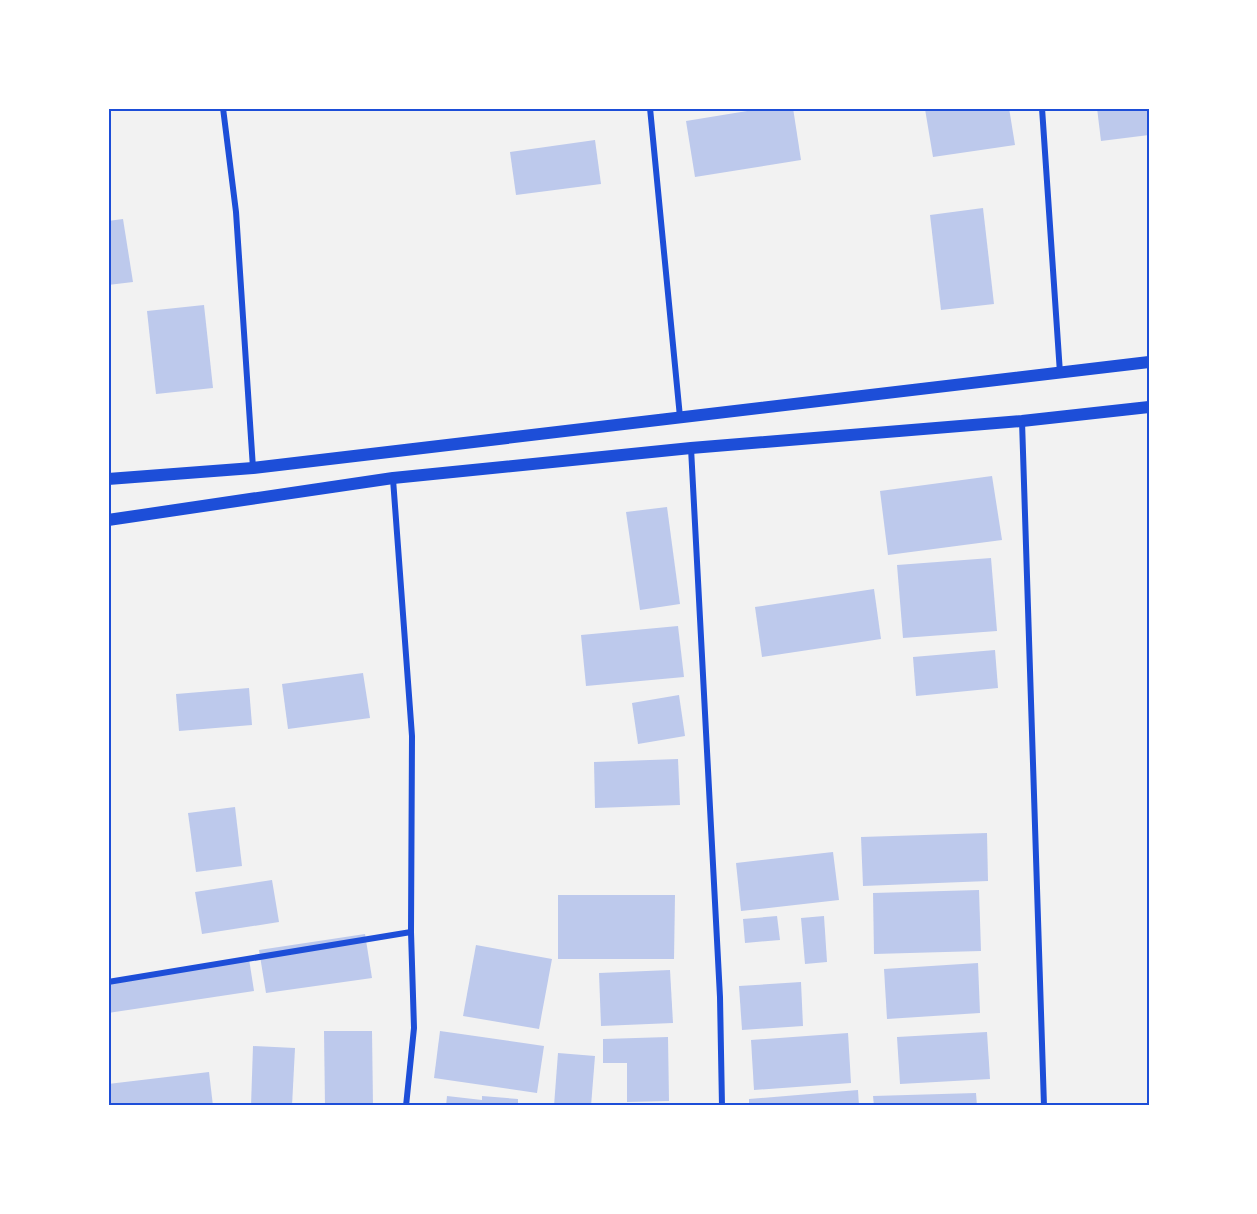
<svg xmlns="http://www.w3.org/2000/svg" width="1257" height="1214" viewBox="0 0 1257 1214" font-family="'Varela Round',sans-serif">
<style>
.building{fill:#bdc9ec}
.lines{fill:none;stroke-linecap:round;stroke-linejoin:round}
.minor{stroke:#1d4ed8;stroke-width:6}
.secondary{stroke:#1d4ed8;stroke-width:12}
.neatline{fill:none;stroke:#1d4ed8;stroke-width:2}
</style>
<rect width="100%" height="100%" fill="#f2f2f2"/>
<g class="building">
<path d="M765 108H793L801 160 695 177 686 121Z"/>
<path d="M935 108H1009L1015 145 933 157 925 109Z"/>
<path d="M1097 108H1149V135L1101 141Z"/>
<path d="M595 140 601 184 516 195 510 152Z"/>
<path d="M983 208 994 304 941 310 930 215Z"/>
<path d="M123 219 133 282 108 285V221Z"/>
<path d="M204 305 213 388 156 394 147 311Z"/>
<path d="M992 476 1002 540 888 555 880 491Z"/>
<path d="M667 507 680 604 640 610 626 512Z"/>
<path d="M991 558 997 631 903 638 897 565Z"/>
<path d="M874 589 881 639 762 657 755 607Z"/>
<path d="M678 626 684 677 586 686 581 635Z"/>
<path d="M995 650 998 688 916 696 913 657Z"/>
<path d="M363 673 370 718 288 729 282 684Z"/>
<path d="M249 688 252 725 179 731 176 694Z"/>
<path d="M679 695 685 736 638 744 632 703Z"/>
<path d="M678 759 680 805 595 808 594 762Z"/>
<path d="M235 807 242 866 196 872 188 813Z"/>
<path d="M987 833 988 881 863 886 861 837Z"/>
<path d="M833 852 839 900 741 911 736 863Z"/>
<path d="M272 880 279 922 202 934 195 892Z"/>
<path d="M979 890 981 951 874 954 873 893Z"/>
<path d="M558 895H675L674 959H558Z"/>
<path d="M777 916 780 940 745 943 743 919Z"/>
<path d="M824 916 827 962 805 964 801 918Z"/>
<path d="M365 934 372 978 266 993 259 950Z"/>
<path d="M476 945 552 959 539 1029 463 1016Z"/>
<path d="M249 959 254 991 108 1013V980Z"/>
<path d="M978 963 980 1013 887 1019 884 969Z"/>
<path d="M670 970 673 1023 601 1026 599 973Z"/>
<path d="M801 982 803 1026 742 1030 739 986Z"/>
<path d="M324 1031H372L373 1106H325Z"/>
<path d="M440 1031 544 1046 537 1093 434 1078Z"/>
<path d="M987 1032 990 1079 900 1084 897 1037Z"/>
<path d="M848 1033 851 1083 754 1090 751 1040Z"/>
<path d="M668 1037 669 1101 627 1102V1063H603V1039Z"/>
<path d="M253 1046 295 1048 292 1106H251Z"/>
<path d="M558 1053 595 1056 591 1106H554Z"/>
<path d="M209 1072 213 1106H108V1084Z"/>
<path d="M858 1090 859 1106H749V1099Z"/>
<path d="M976 1093 977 1106H874L873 1096Z"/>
<path d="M447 1096 482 1100V1096L518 1099V1106H446Z"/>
</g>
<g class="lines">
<g class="minor">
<path d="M223 108 236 212 253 468"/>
<path d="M650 108 680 417"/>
<path d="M1042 108 1060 373"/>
<path d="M1022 421 1044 1106"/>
<path d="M691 448 720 997 722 1106"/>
<path d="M393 479 412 736 411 932 414 1028 406 1106"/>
<path d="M108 982 411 932"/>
</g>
<g class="secondary">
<path d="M108 479 253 468 1149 362"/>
<path d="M108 520 393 478 691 448 1022 421 1149 407"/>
</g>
</g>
<rect width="1257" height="1214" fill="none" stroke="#ffffff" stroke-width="219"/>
<rect x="110" y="110" width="1038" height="994" class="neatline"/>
</svg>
